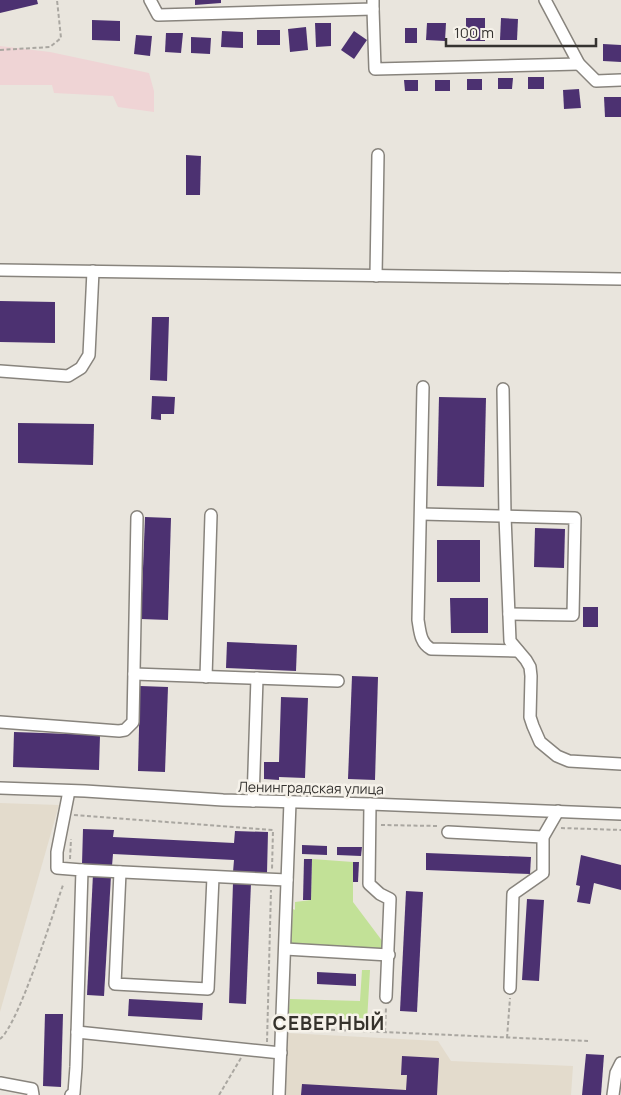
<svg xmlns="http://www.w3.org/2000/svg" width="621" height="1095" font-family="Manrope,sans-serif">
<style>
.built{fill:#e3dbcc}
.industrial{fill:#efd4d5}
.green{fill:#c2e197}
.building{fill:#4c3171}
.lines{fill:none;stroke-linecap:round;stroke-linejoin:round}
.minor-casing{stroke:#88847d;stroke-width:14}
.path{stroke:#aaa7a1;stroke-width:2;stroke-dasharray:4 2.5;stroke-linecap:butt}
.minor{stroke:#fff;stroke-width:11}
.labels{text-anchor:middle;stroke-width:5;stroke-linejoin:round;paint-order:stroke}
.street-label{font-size:14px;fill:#353330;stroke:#f6f2ea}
.district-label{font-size:19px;font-weight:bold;letter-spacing:1px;fill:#35322c;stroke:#f6f2ea}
</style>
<rect width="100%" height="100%" fill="#e9e5dd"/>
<g class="built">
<polygon points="0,803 59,805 0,1012"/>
<polygon points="287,1033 438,1041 451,1061 573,1066 571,1095 283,1095"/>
</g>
<polygon class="industrial" points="0,46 50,52 149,73 154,91 154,112 118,107 113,96 54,93 52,85 0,85"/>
<g class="green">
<polygon points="312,859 353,862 353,902 389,950 294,945 294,943 291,943 293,909 295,910 295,902 311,900"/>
<polygon points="362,970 370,970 367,1021 288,1018 290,999 360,1001"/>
</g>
<g class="building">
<polygon points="0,0 37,0 38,4 0,13"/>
<polygon points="195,0 221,0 221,3 195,5"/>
<rect x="466" y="18" width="19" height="23"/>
<polygon points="501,18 518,19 517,40 500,40"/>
<polygon points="92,20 120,21 120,41 92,40"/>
<polygon points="315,23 331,23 331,46 316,47"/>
<polygon points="427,23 446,23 445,41 426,40"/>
<polygon points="306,27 308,50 290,52 288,29"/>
<rect x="405" y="28" width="12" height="15"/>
<rect x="257" y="30" width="23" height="15"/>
<polygon points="222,31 243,32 243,48 221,47"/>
<polygon points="354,31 367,40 354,59 341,50"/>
<polygon points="166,33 183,33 181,53 165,52"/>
<polygon points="136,35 152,36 150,56 134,54"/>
<polygon points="191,37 211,38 210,54 191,53"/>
<polygon points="603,44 621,45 621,62 603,61"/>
<rect x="528" y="77" width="16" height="12"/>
<polygon points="498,78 513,78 512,89 498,89"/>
<rect x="467" y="79" width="15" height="11"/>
<polygon points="404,80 418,80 418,91 405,91"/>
<rect x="435" y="80" width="15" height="11"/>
<polygon points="579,89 581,108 564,109 563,90"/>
<polygon points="604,97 621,97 621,117 605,117"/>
<polygon points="186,155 201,156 200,195 186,195"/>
<polygon points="0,301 55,302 55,343 0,342"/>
<polygon points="152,317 169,317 167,381 150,380"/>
<polygon points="152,396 175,397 174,414 161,414 161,420 151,419"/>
<polygon points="439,397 486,398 484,487 437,486"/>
<polygon points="18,423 94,424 93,465 18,463"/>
<polygon points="145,517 171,518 168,620 141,619"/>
<polygon points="535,528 565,529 564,568 534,567"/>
<rect x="437" y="540" width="43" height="42"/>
<polygon points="450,598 488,598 488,633 451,633"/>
<rect x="583" y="607" width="15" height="20"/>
<polygon points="227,642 297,645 296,671 226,668"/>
<polygon points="352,676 378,677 375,780 348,779"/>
<polygon points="140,686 168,687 165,772 138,771"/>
<polygon points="281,697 308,698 305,778 279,777 279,780 264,779 264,762 279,762"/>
<polygon points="14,732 100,735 99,770 13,767"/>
<polygon points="83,829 114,830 113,837 234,843 235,831 268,832 267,873 233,872 234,860 113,854 112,866 82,864"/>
<polygon points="302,845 327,846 327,855 302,854"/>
<polygon points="337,847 362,847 361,856 337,855"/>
<polygon points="426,853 531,857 530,874 426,870"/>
<polygon points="581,855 621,865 621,890 594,883 590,904 577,902 580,886 576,885"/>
<polygon points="304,859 312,859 311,900 303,900"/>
<polygon points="353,862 359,862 358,882 353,882"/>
<polygon points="93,874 111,876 104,996 87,995"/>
<polygon points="233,883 251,883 246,1004 229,1003"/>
<polygon points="406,891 423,892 417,1012 400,1011"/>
<polygon points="527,899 544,900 539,981 522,980"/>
<polygon points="317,972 356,974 356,986 317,984"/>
<polygon points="129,999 203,1003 202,1020 128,1016"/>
<polygon points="45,1014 63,1014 61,1087 43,1086"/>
<polygon points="586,1054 604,1055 601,1095 582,1095"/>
<polygon points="402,1056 439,1058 437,1095 301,1095 302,1084 406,1090 407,1075 401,1075"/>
</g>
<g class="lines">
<g class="minor-casing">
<g id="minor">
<polyline points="150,0 158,15 373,9 373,0"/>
<polyline points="545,0 579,64 596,81 621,80"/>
<polyline points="373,9 375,69 579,64"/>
<polyline points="0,270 621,279"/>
<polyline points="376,276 378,155"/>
<polyline points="0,371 68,376 81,368 89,355 93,271"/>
<path d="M423,387L418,620C420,631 420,643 431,649L518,651"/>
<polyline points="503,389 505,516 510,641 526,660 530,667 531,676 530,717 533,726 540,742 557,756 569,761 621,764"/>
<polyline points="421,514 575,518 573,615 509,614"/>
<polyline points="134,674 338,681"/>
<polyline points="206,677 211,515"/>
<polyline points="0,722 119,731 125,730 133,722 137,517"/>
<polyline points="0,788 85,791 223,800 370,804 621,814"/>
<polyline points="69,791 57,852 57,868 82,870 76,1067 74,1093 71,1095"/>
<polyline points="253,801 257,678"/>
<polyline points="370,804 369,884 380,894 390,899 386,997"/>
<polyline points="448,832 543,837"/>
<polyline points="82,870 287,880"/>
<polyline points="120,872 115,984 208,989 213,877"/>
<polyline points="285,949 389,955"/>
<polyline points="510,988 513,894 543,873 543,837 558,811"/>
<polyline points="77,1032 281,1053"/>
<polyline points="0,1083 32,1089 33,1095"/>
<polyline points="279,1095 290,802"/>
<polyline points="613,1095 616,1073 621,1063"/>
</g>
</g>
<g class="path">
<polyline points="0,50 50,47 61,38 57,0"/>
<polyline points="74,815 273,830 272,870"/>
<polyline points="381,825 439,826"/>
<polyline points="561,828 621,830"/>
<polyline points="70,859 71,839"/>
<polyline points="292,1028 588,1041"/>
<polyline points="385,1032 386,1007"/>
<polyline points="507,1038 510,998"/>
<path d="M0,1039C19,1024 53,913 63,885"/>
<polyline points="267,1042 271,890"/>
<polyline points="219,1095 241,1058"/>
</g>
<use href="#minor" class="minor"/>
</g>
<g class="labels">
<g class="street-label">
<text transform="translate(311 788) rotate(1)" y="5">Ленинградская улица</text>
</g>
<g class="district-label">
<text x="329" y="1030">СЕВЕРНЫЙ</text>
</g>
</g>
<path d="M446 38v8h150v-8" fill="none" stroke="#353330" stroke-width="2.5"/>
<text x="454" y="38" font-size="15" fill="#353330" stroke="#f6f2ea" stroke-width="4" paint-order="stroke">100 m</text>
</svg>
